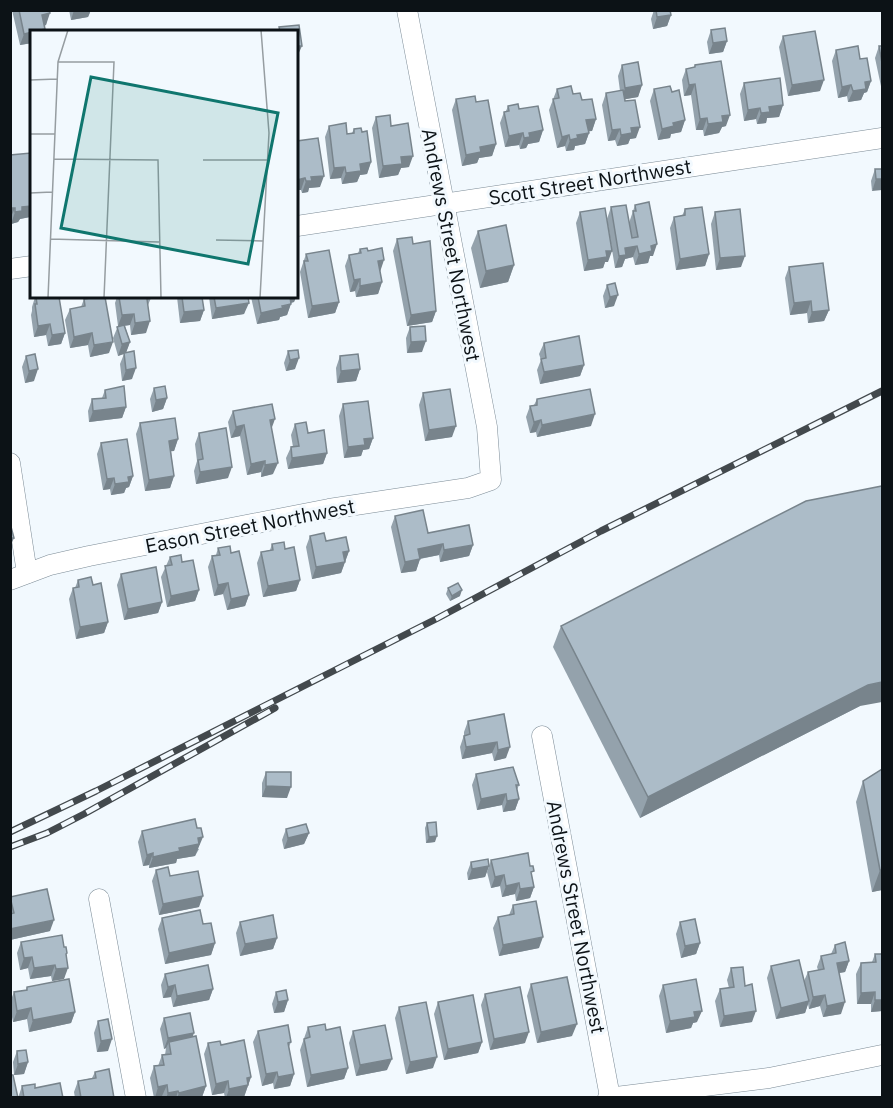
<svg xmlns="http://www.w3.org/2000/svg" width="893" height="1108" font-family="'IBM Plex Sans',sans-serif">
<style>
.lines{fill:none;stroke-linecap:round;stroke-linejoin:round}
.street-casing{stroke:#7c8b96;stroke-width:21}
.street{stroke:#fff;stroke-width:20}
.rail-casing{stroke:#43494d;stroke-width:7}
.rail{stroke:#f2f9fe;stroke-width:4.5;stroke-dasharray:14;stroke-linecap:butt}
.wall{fill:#94a2ac}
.shaded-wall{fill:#78848c}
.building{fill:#acbcc8;stroke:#78848c;stroke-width:1.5}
.labels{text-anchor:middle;stroke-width:6;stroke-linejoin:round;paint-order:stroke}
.street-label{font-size:20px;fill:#0c1216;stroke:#f2f9fe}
.inset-road{fill:none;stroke:#969da1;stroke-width:1.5}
.view{fill:#0f766e;fill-opacity:0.15;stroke:#0f766e;stroke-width:3}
.inset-edge{fill:none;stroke:#0c1216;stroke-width:3}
</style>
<rect width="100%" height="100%" fill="#f2f9fe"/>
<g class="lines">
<g class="street-casing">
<g id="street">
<polyline points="297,226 882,138"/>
<polyline points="10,269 32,266"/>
<polyline points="10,463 27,573"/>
<polyline points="10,580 50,565 89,556 329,509 468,488 491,480 487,427 407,10"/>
<polyline points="542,736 610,1097"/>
<polyline points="99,899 136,1098"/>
<polyline points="608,1098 769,1078 882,1055"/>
</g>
</g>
<use href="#street" class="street"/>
<g class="rail-casing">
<g id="rail">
<polyline points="10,832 96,791 438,618 601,531 882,391"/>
<polyline points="10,847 47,833 84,814 275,708"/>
</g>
</g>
<use href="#rail" class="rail"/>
</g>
<g class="wall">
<polygon points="12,10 49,10 46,25 32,32 32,43 20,45"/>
<polygon points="69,10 91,10 88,17 71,20"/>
<polygon points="654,10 670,10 671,15 667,26 653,29 651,19"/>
<polygon points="711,30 727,41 723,52 709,54 707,42"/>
<polygon points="783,36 820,91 788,96 779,47"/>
<polygon points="879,46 882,46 882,91 875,58"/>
<polygon points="836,50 860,59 871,81 867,92 864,93 861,100 848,102 847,96 838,98 832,61"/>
<polygon points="622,65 642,85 638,97 625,99 636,138 630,139 628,144 617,146 615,140 608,141 602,105 606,93 620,91 618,76"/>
<polygon points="695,65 726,126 722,127 719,133 704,136 703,130 696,130 691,95 684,96 682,80 686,69 694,67"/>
<polygon points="744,83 783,105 779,117 767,118 766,123 757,124 756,119 744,121 740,94"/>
<polygon points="557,89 573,94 582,100 596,119 592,131 588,131 589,133 585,144 575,146 574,150 566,151 565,146 557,148 549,110"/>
<polygon points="654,89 672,92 685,120 681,132 671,134 670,138 658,140 650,101"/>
<polygon points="456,99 476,102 496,144 492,156 479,158 477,163 462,166 452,110"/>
<polygon points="508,106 519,109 543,130 539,142 528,144 526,148 520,149 519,145 505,147 500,123 504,112 506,111"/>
<polygon points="376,117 391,126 409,167 401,168 398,175 379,178 372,128"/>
<polygon points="329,126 347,134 352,133 354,129 371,162 367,174 360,175 357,182 342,184 341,178 330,179 325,137"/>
<polygon points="297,141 320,187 309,188 308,192 302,193 301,190 297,190"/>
<polygon points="10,155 30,217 20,219 18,222 11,224"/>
<polygon points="875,169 882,169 872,191 871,181"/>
<polygon points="635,205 653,256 650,256 648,263 635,265 633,257 625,259 622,267 615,268 607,219 611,207 629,223"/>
<polygon points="685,209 709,254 705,266 676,270 670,228 674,217 682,216"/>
<polygon points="580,212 608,262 605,262 603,268 584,271 576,223"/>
<polygon points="715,212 741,267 716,270 711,224"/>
<polygon points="478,231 514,265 508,282 480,288 471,248"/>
<polygon points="397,239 436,311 432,322 407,326 393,251"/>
<polygon points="360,249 380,272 382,282 378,294 356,297 355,291 350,292 345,266 349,255 358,253"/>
<polygon points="306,254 339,302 335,313 308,318 300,272"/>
<polygon points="789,267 829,310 824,321 808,323 807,313 790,315 785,278"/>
<polygon points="607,285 614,306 605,308 603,296"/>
<polygon points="35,297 59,297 65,333 61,344 48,346 46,335 34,337 31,315 32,311 32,307"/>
<polygon points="117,297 151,297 151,298 148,305 146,333 131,335 130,325 125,326 130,342 126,352 132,379 122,381 120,364 124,354 118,356 113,338 118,326 115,303"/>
<polygon points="177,297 202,297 204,310 200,321 180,323"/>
<polygon points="209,297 248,297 244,314 212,319"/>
<polygon points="251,297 296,297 294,302 291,303 287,315 280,317 279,320 257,324"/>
<polygon points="84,299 109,353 90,357 88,345 70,348 65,320 70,309 81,307"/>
<polygon points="410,327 422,352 407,353 406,338"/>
<polygon points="544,343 584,365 580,376 540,384 537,370 541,360 539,354"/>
<polygon points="288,351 295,369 286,371 284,363"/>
<polygon points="26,356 34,381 25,383 22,367"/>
<polygon points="340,356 360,369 356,381 337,383 336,368"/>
<polygon points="154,388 167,398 163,409 152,412 150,399"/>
<polygon points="105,390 126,407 122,418 89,422 88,411 92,399 102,398"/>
<polygon points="423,393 452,437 425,441 419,405"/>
<polygon points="537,399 591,426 537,437 536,432 530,433 526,417 530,406 534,405"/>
<polygon points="343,404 373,438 369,449 363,450 361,456 344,458 339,416"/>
<polygon points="233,411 271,429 273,474 261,477 261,472 247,475 240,436 231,438 228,422"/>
<polygon points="140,423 178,439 174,451 171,451 174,476 170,488 145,491 136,434"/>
<polygon points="295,424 308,433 327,453 323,464 288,469 286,458 291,447 293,447 291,435"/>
<polygon points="199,433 228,478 196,484 194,471 197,461 195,444"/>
<polygon points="101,443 133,476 129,487 126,488 124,493 111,495 110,489 103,490 97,454"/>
<polygon points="395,516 428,533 473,545 469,556 440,562 439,555 420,559 416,571 401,573 391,527"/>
<polygon points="310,536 326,541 349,551 341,573 312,579 306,547"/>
<polygon points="272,544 285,549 300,580 296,591 263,597 257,563 261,552 270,550"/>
<polygon points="218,548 231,553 249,595 245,606 227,610 223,594 214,596 208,567 212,556 216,555"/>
<polygon points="170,557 182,562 199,590 195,601 167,607 161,577"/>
<polygon points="121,574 162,602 158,613 124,620 117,585"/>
<polygon points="78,580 93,585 108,622 104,633 76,639 69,599 73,588 75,588"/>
<polygon points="448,588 460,596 450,601 446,594"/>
<polygon points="561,626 860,706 640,818 553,647"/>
<polygon points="504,714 506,758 494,761 492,753 462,759 460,747 464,735 464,732 468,721"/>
<polygon points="882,769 882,890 872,892 856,802 863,781"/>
<polygon points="266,772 287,798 262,797 262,783"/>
<polygon points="476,774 519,785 517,790 519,799 515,810 503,812 502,805 477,810 472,785"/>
<polygon points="427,823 435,842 426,843 425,828"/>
<polygon points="286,829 309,833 304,844 284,849 282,840"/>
<polygon points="142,831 199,849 195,856 177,859 176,863 149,868 149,865 143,866 138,842"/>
<polygon points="491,860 532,876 534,887 530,898 516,901 515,894 502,897 500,886 491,888 487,872"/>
<polygon points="471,862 489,866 485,877 468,880 467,873"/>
<polygon points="156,870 170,876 199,907 159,915 152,881"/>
<polygon points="10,897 50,931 10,940"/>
<polygon points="513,905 539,948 499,956 493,928 498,917 509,915"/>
<polygon points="162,918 203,924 215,943 211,955 165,964 158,929"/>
<polygon points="240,922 277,938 273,949 240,956 236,933"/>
<polygon points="680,922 700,943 696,954 681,958 676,934"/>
<polygon points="21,942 64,947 66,957 64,979 52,981 51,976 30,979 28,968 20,970 17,953"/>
<polygon points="835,945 849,961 845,972 839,973 841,1014 823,1017 820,1006 809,1009 808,1004 805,1013 776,1019 767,978 771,966 804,981 808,972 818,970 817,967 821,956 831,954"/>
<polygon points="875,954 882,954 882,1011 871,1012 871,1004 857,1004 856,974 861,963 872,962"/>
<polygon points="731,968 745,986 752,1022 720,1027 715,1001 720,989 729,988 727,980"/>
<polygon points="165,974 213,989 209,1000 173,1007 171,997 163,998 161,985"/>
<polygon points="531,984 572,1036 537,1043 527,996"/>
<polygon points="663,985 697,1022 693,1023 691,1028 666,1033 659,996"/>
<polygon points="27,987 75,1012 71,1023 29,1032 27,1019 13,1022 10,1007 10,1002 14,992 26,990"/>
<polygon points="276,992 288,1000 284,1012 274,1013 272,1004"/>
<polygon points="485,994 525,1043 490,1050 481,1005"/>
<polygon points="438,1002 482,1042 478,1053 444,1060 434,1014"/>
<polygon points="399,1007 433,1068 406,1074 395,1018"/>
<polygon points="164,1018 192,1037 206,1086 202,1097 163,1098 162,1096 154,1098 150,1078 154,1066 158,1066 162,1055 165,1055 166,1048 164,1049 160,1029"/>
<polygon points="98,1021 108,1051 97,1052 94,1033"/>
<polygon points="308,1027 326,1030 348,1068 344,1079 307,1087 300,1050"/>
<polygon points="258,1031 291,1042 289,1047 294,1074 290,1086 274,1089 273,1083 262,1086 253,1042"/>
<polygon points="353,1031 387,1070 356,1076 349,1043"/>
<polygon points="208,1043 221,1045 251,1077 244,1097 225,1098 224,1093 212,1095 204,1054"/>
<polygon points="17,1051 28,1062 24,1074 14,1075 13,1062"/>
<polygon points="95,1072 114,1098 75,1098 74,1092 78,1081 92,1078"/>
<polygon points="22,1086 35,1088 63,1098 18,1098"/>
</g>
<g class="shaded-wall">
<polygon points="74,10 91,10 88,17 71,20"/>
<polygon points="50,13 46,25 38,27 42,15"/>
<polygon points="671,15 667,26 653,29 657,17"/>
<polygon points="32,32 32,43 20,45 24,34"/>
<polygon points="727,41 723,52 709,54 713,43"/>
<polygon points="297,46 302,46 297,57"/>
<polygon points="824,80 820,91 788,96 792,85"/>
<polygon points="871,81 867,92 864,93 861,100 848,102 853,91 865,82"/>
<polygon points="695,84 691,95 684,96 689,85"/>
<polygon points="642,85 638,97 621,100 625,88"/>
<polygon points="851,85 847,96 838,98 842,87"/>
<polygon points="783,105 779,117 767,118 766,123 757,124 761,113 769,107"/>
<polygon points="760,108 756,119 744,121 748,110"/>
<polygon points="730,115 726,126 722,127 719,133 704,136 708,124 722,116"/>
<polygon points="707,118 703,130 696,130 700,119"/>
<polygon points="596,119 592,131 582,132 586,120"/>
<polygon points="685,120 681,132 671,134 670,138 658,140 662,129 673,123"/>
<polygon points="640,127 636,138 630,139 628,144 617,146 621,135 631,128"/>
<polygon points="620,129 615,140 608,141 612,130"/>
<polygon points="543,130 539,142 528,144 526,148 520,149 524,138 529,133"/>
<polygon points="523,133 519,145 505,147 509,136"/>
<polygon points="589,133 585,144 575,146 574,150 566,151 570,140 577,135"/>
<polygon points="569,135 565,146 557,148 562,137"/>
<polygon points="496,144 492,156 479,158 477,163 462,166 466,155 480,147"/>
<polygon points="413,156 409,167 401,168 398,175 379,178 383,166 401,157"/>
<polygon points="371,162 367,174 360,175 357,182 342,184 346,173 360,164"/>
<polygon points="345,167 341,178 330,179 334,168"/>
<polygon points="324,176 320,187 309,188 308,192 302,193 306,181 311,177"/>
<polygon points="305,178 301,190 297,190 297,180"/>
<polygon points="876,179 882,179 882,190 872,191"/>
<polygon points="32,206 32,214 30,217 20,219 18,222 11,224 15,212 22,207"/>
<polygon points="10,208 15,208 10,219"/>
<polygon points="657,244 653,256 650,256 648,263 635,265 639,254 651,246"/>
<polygon points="637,246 633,257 625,259 622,267 615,268 619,256 625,248"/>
<polygon points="606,251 612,251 608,262 605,262 603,268 584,271 588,260"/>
<polygon points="709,254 705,266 676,270 680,259"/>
<polygon points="745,256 741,267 716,270 720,258"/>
<polygon points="384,260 380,272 374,273 378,261"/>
<polygon points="514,265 508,282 480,288 486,271"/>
<polygon points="360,279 355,291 350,292 354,280"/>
<polygon points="382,282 378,294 356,297 360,286"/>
<polygon points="618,295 614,306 605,308 610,297"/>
<polygon points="287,297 296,297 294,302 285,304"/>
<polygon points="811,301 807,313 790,315 794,303"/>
<polygon points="339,302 335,313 308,318 312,306"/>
<polygon points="249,303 244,314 212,319 216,308"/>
<polygon points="291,304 287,315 280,317 279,320 257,324 261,313"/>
<polygon points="204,310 200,321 180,323 184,312"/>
<polygon points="829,310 824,321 808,323 812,312"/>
<polygon points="436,311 432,322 407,326 411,315"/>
<polygon points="134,314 130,325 118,326 122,315"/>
<polygon points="150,321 146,333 131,335 135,323"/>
<polygon points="50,324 46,335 34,337 38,326"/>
<polygon points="65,333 61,344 48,346 52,335"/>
<polygon points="92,333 88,345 70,348 74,337"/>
<polygon points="426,341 422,352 407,353 411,342"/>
<polygon points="113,342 109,353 90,357 94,345"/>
<polygon points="130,342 126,353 118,356 122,344"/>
<polygon points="299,358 295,369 286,371 290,360"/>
<polygon points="584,365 580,376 540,384 544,372"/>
<polygon points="136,368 132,379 122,381 126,370"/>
<polygon points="38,369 34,381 25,383 29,371"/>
<polygon points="360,369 356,381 337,383 341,371"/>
<polygon points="167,398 163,409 152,412 156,400"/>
<polygon points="126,407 122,418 89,422 93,411"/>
<polygon points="595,414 591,426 537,437 542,425"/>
<polygon points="275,419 271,430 270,420"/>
<polygon points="541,420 536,432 530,433 534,422"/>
<polygon points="244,425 240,436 231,438 236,427"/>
<polygon points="456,426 452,437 425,441 429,430"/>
<polygon points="373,438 369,449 363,450 361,456 344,458 348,447 364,439"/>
<polygon points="178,439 174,451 165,452 169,441"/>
<polygon points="327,453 323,464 288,469 292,458"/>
<polygon points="265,461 261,472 247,475 251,464"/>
<polygon points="278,463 273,474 261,477 265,465"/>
<polygon points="232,467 228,478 196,484 200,472"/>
<polygon points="133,476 129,487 126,488 124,493 111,495 115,484 128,477"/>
<polygon points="174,476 170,488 145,491 149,480"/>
<polygon points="114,478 110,489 103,490 107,479"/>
<polygon points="10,538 14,538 10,547"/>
<polygon points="443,544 439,555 413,560 418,549"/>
<polygon points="473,545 469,556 440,562 444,550"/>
<polygon points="349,551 341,573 312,579 316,567 343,552"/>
<polygon points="420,559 416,571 401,573 405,562"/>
<polygon points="300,580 296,591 263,597 268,586"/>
<polygon points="228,583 223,594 214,596 218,585"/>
<polygon points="199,590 195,601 167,607 171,596"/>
<polygon points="462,590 460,596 450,601 452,596"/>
<polygon points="249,595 245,606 227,610 231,599"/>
<polygon points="162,602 158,613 124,620 128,609"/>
<polygon points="108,622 104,633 76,639 80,627"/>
<polygon points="882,682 882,702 860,706 640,818 648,797 868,685"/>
<polygon points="497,742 492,753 462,759 466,747"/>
<polygon points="510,747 506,758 494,761 498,750"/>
<polygon points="266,786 291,787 287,798 262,797"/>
<polygon points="506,794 502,805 477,810 481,799"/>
<polygon points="519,799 515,810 503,812 507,801"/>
<polygon points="309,833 304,844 284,849 288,838"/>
<polygon points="437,836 435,842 426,843 429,837"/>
<polygon points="203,837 195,856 177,859 176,863 149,868 153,857 179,848 198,838"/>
<polygon points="153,853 149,865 143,866 147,855"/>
<polygon points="489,866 485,877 468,880 472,869"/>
<polygon points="880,870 882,870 882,890 872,892"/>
<polygon points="504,875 500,886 491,888 495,877"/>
<polygon points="519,883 515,894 502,897 506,886"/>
<polygon points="534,887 530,898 516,901 520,889"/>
<polygon points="203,896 199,907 159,915 163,904"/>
<polygon points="54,920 50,931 10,940 10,929"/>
<polygon points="543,937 539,948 499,956 503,945"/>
<polygon points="277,938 273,949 240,956 245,944"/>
<polygon points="215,943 211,955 165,964 169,953"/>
<polygon points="700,943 696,954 681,958 685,946"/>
<polygon points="32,957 28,968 20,970 24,958"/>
<polygon points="849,961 845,972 833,974 837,963"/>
<polygon points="55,965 51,976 30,979 34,968"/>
<polygon points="68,968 64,979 52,981 56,969"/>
<polygon points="175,985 171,997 163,998 168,987"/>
<polygon points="213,989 209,1000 173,1007 177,996"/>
<polygon points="875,992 871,1004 857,1004 861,993"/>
<polygon points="825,995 820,1006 809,1009 813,997"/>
<polygon points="288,1000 284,1012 274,1013 278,1002"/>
<polygon points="875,1000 882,1000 882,1011 871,1012"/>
<polygon points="809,1001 805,1013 776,1019 781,1008"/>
<polygon points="845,1002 841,1014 823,1017 827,1006"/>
<polygon points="31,1008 27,1019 13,1022 17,1011"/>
<polygon points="702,1011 697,1022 693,1023 691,1028 666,1033 670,1021 694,1012"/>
<polygon points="756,1011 752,1022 720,1027 724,1016"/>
<polygon points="75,1012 71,1023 29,1032 33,1020"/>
<polygon points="577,1024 572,1036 537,1043 541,1032"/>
<polygon points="529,1032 525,1043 490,1050 494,1039"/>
<polygon points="194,1033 190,1044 169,1042 166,1048 164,1049 168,1038"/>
<polygon points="112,1039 108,1051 97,1052 101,1041"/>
<polygon points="482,1042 478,1053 444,1060 448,1049"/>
<polygon points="437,1057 433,1068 406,1074 410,1062"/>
<polygon points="392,1059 387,1070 356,1076 360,1065"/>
<polygon points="28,1062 24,1074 14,1075 18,1064"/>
<polygon points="348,1068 344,1079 307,1087 311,1075"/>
<polygon points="277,1072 273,1083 262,1086 266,1074"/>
<polygon points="294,1074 290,1086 274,1089 278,1077"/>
<polygon points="251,1077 244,1097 226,1098 229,1089 247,1078"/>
<polygon points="228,1081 224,1093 212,1095 216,1084"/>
<polygon points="167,1085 162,1096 155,1098 158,1087"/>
<polygon points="206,1086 202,1097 177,1098 179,1093"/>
<polygon points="178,1091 176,1098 166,1098 168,1093"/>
</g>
<g class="building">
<polygon points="19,10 49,10 50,13 42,15 45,29 24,34"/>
<polygon points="656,10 670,10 671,15 657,17"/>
<polygon points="299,25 302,46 297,46 297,32 280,32 279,27"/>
<polygon points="725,28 727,41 713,43 711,30"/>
<polygon points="815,31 824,80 792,85 783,36"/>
<polygon points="858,46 860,59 867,58 871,81 865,82 866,89 853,91 851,85 842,87 836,50"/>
<polygon points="879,46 882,46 882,63"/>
<polygon points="721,61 730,115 722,116 723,122 708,124 707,118 700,119 695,84 689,85 686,69 695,67 695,65"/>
<polygon points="638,62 642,85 625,88 622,65"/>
<polygon points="780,78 783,105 769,107 770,112 761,113 760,108 748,110 744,83"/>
<polygon points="571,86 573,94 580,93 582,100 592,99 596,119 586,120 589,133 577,135 578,138 570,140 569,135 562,137 553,99 559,98 557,89"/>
<polygon points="670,86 672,92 679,90 685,120 673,123 674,126 662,129 654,89"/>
<polygon points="623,90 625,101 635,100 640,127 631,128 632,133 621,135 620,129 612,130 606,93"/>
<polygon points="475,96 476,102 488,100 496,144 480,147 481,152 466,155 456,99"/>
<polygon points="518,104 519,109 538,106 543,130 529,133 530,137 524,138 523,133 509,136 504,112 509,111 508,106"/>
<polygon points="390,115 391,126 408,123 413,156 401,157 402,164 383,166 376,117"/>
<polygon points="346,123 347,134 354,133 354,129 361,128 362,132 367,131 371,162 360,164 361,171 346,173 345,167 334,168 329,126"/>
<polygon points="318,138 324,176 311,177 312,181 306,181 305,178 297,180 297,141"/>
<polygon points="31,153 32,206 22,207 22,211 15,212 15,208 10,208 10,155"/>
<polygon points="875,169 882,169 882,179 876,179"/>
<polygon points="649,202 657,244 651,246 652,251 639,254 637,246 625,248 626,255 619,256 611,207 626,205 632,238 638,237 633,211 636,211 635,205"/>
<polygon points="702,207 709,254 680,259 674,217 685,215 685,209"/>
<polygon points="605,208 612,251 606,251 607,257 588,260 580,212"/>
<polygon points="740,209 745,256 720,258 715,212"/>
<polygon points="506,225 514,265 486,271 478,231"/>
<polygon points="412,237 413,244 430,241 436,311 411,315 397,239"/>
<polygon points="367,248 368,251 382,248 384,260 378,261 382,282 360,286 360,279 354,280 349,255 361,253 360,249"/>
<polygon points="329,250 339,302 312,306 304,261 308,261 306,254"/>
<polygon points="823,263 829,310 812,312 811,301 794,303 789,267"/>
<polygon points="615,283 618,295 610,297 607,285"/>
<polygon points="36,297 59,297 65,333 52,335 50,324 38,326 35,304 37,304"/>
<polygon points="97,297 105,297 113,342 94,345 92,333 74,337 70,309 85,306 84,299"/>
<polygon points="119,297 151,297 147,299 150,321 135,323 134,314 122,315"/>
<polygon points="182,297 202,297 204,310 184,312"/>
<polygon points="214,297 248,297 249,303 216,308"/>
<polygon points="258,297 290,297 291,304 282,306 283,308 261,313"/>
<polygon points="124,325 130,342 122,344 117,327"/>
<polygon points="425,326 426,341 411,342 410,327"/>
<polygon points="579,336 584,365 544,372 541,359 546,358 544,343"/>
<polygon points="298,350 299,358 290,360 288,351"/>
<polygon points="134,351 136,368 126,370 124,353"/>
<polygon points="35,354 38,369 29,371 26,356"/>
<polygon points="358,354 360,369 341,371 340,356"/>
<polygon points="124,386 126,407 93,411 92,399 106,398 105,390"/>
<polygon points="165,386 167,398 156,400 154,388"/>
<polygon points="450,389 456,426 429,430 423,393"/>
<polygon points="590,389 595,414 542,425 541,420 534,422 530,406 537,405 537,399"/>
<polygon points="368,401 373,438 364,439 365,445 348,447 343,404"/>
<polygon points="272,404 275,419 270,420 278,463 265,465 265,461 251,464 244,425 236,427 233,411"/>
<polygon points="175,418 178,439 169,441 174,476 149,480 140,423"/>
<polygon points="306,422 308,433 324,430 327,453 292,458 291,447 299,446 295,424"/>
<polygon points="226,428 232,467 200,472 198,460 203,459 199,433"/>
<polygon points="127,439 133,476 128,477 129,482 115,484 114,478 107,479 101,443"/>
<polygon points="882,486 882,682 868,685 648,797 561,626 806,501"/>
<polygon points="423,510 428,533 469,525 473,545 444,550 443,544 418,549 420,559 405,562 395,516"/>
<polygon points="10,523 14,538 10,538"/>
<polygon points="324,533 326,541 346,537 349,551 343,552 345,562 316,567 310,536"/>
<polygon points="284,542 285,549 294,547 300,580 268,586 261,552 273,550 272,544"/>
<polygon points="230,546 231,553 239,551 249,595 231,599 228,583 218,585 212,556 220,555 218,548"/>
<polygon points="181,555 182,562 193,560 199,590 171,596 165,566 172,565 170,557"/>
<polygon points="156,567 162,602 128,609 121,574"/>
<polygon points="91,577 93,585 101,583 108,622 80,627 73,588 79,587 78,580"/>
<polygon points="458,583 462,590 452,596 448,588"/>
<polygon points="504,714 510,747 498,750 497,742 466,747 464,736 470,734 468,721"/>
<polygon points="513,767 519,785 516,785 519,799 507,801 506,794 481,799 476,774"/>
<polygon points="882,769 882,870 880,870 863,781"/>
<polygon points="266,772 291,772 291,787 266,786"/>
<polygon points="195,819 197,828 201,828 203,837 198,838 199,844 179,848 180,851 153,857 153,853 147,855 142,831"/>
<polygon points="436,822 437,836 429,837 427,823"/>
<polygon points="306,824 309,833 288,838 286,829"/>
<polygon points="528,853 530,866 533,866 534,871 531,872 534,887 520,889 519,883 506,886 504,875 495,877 491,860"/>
<polygon points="488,859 489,866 472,869 471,862"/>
<polygon points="168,867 170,876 198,871 203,896 163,904 156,870"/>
<polygon points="47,889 54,920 10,929 10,914 14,913 10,897"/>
<polygon points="536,901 543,937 503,945 498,917 514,914 513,905"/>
<polygon points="200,910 203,924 211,923 215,943 169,953 162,918"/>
<polygon points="273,915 277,938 245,944 240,922"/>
<polygon points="695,919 700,943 685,946 680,922"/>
<polygon points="62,935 64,947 66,947 67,953 66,954 68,968 56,969 55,965 34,968 32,957 24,958 21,942"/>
<polygon points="845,942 849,961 837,963 845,1002 827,1006 825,995 813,997 808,972 824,969 821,956 836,953 835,945"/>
<polygon points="875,954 882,954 882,1000 875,1000 875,992 861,993 861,963 876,962"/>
<polygon points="799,960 809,1001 781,1008 771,966"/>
<polygon points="208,965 213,989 177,996 175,985 168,987 165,974"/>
<polygon points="743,967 745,986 752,984 756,1011 724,1016 720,989 734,987 731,968"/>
<polygon points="567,977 577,1024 541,1032 531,984"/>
<polygon points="69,979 75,1012 33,1020 31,1008 17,1011 14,992 27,990 27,987"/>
<polygon points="696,979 702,1011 694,1012 695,1017 670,1021 663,985"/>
<polygon points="520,987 529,1032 494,1039 485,994"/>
<polygon points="286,990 288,1000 278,1002 276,992"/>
<polygon points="473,995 482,1042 448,1049 438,1002"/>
<polygon points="426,1002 437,1057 410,1062 399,1007"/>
<polygon points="190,1013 194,1033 168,1038 164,1018"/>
<polygon points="108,1019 112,1039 101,1041 98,1021"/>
<polygon points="325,1024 326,1030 340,1027 348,1068 311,1075 304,1039 310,1037 308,1027"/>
<polygon points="288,1025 291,1042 288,1043 294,1074 278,1077 277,1072 266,1074 258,1031"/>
<polygon points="385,1025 392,1059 360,1065 353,1031"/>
<polygon points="196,1036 206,1086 179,1093 178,1091 168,1093 167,1085 158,1087 154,1066 164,1065 162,1055 171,1054 169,1042"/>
<polygon points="244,1040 251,1077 247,1078 248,1085 229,1089 228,1081 216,1084 208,1043 220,1041 221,1045"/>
<polygon points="26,1050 28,1062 18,1064 17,1051"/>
<polygon points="109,1069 114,1098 81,1098 78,1081 96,1078 95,1072"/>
<polygon points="10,1075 13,1075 18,1098 10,1098"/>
<polygon points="60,1083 63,1098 24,1098 22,1086 35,1084 35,1088"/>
</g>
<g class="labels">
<g class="street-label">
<text transform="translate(590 182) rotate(-9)" y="7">Scott Street Northwest</text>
<text transform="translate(451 245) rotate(79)" y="7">Andrews Street Northwest</text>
<text transform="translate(250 526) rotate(-11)" y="7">Eason Street Northwest</text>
<text transform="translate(576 917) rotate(79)" y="7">Andrews Street Northwest</text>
</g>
</g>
<g transform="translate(30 30)">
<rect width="268" height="268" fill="#f2f9fe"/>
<path class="inset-road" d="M28,32H84L74,268M0,50L27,49M0,104H25M24,129L128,130L131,268M173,130H237M0,163L22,162M20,209L129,212M186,210L233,211M18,268L28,32L38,0M230,268L239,103L231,0"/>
<path class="view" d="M61,47L248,83L218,234L31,198Z"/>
<rect width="268" height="268" class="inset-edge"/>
</g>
<rect width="893" height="1108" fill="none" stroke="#0c1216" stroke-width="24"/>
</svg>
